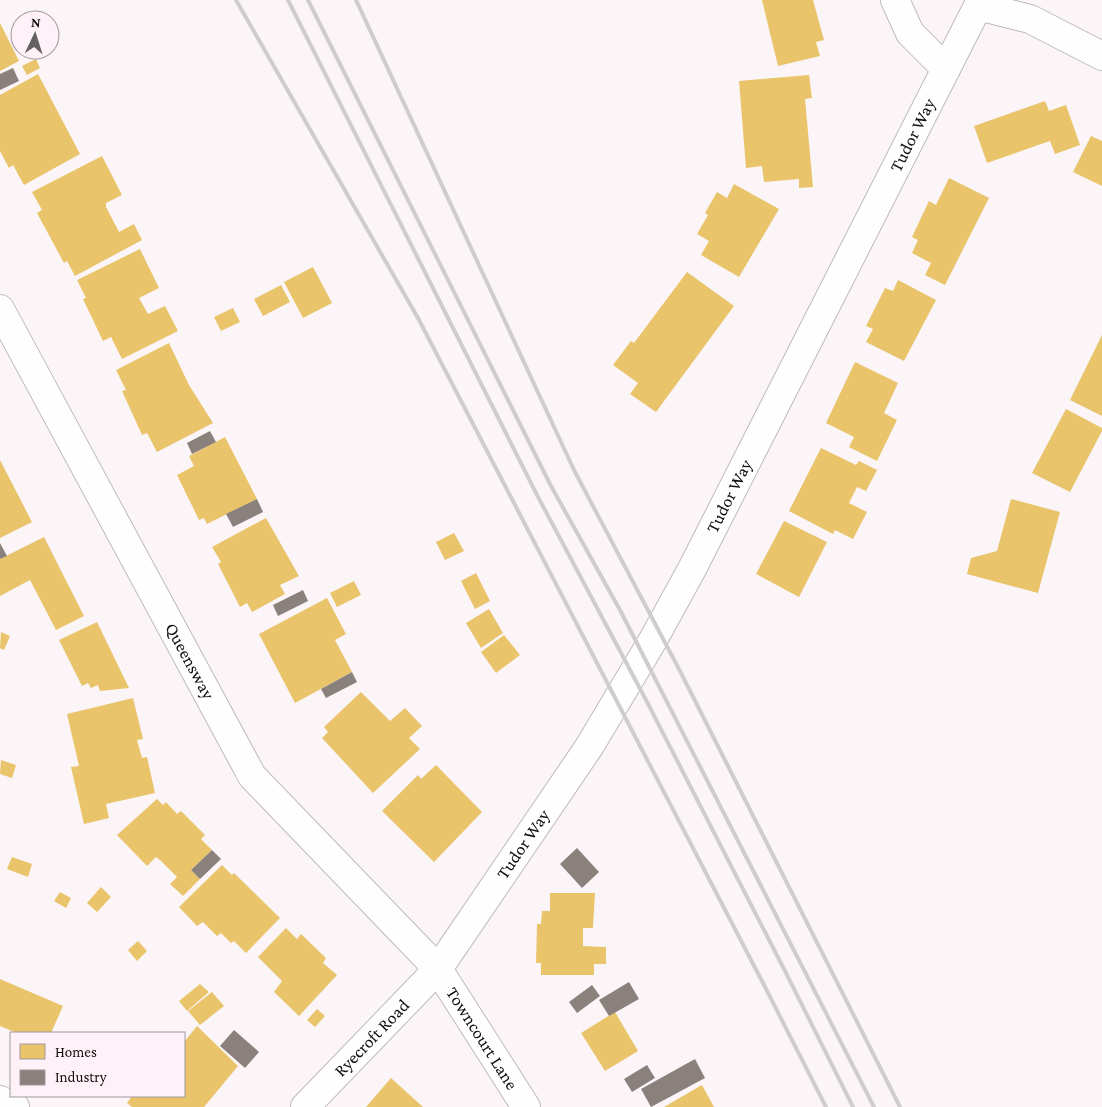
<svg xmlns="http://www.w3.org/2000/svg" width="1102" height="1107" font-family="'Crimson Pro',serif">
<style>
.homes{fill:#e9c46a}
.industry{fill:#8a817c}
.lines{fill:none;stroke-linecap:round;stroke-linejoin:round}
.minor-casing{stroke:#bfbabd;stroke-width:30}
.tertiary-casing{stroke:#bfbabd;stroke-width:30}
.minor{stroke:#fefefe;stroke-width:28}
.tertiary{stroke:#fefefe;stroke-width:28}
.rail{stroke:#cecccd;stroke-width:4}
.labels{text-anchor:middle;stroke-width:5;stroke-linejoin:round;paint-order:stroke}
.street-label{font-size:18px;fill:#141012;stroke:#fef2f8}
</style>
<rect width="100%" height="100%" fill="#fbf5f8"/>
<g class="homes">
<polygon points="762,0 813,0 824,40 816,42 820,56 778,66"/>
<polygon points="0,23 19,61 0,71"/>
<polygon points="36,59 40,68 27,75 22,66"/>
<polygon points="38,74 80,154 24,185 13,165 9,168 0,151 0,95"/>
<polygon points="809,75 812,98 805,99 813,187 799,188 799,179 764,182 762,166 746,168 739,81"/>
<polygon points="1045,101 1049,111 1066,105 1080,145 1055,154 1050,141 987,163 974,126"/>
<polygon points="1091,136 1102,141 1102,186 1073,172"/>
<polygon points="102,156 122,195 106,203 106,207 119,232 134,224 142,240 75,276 67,261 64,263 37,213 42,210 32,192"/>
<polygon points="949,178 989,198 945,285 925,275 931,263 912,253 918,240 912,237 929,201 936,205"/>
<polygon points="734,184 779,209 739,277 701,255 709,241 697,234 708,215 705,213 717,192 727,198"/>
<polygon points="140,249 159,288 139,298 148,314 165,306 178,331 122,359 111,337 103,341 83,299 86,298 77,280"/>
<polygon points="313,267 332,303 303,318 284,282"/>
<polygon points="687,272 734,306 656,412 630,394 638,383 613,365 631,341 634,343"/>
<polygon points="898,280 936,300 904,361 866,342 873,329 866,326 885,288 893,291"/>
<polygon points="281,285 290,302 263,316 254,299"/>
<polygon points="233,308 240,322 221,331 214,317"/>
<polygon points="1102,335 1102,416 1070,400"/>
<polygon points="169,343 189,385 213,423 157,452 147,433 142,435 122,391 126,390 116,370"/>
<polygon points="855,362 898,383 884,413 897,420 877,461 849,447 854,437 826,423"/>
<polygon points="1066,409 1102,428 1102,431 1070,492 1032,473"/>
<polygon points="225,437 257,499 207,524 204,518 199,520 177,475 194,466 189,456"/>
<polygon points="821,448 856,465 859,461 877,470 866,491 857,487 849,503 867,512 853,539 835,530 833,534 789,511"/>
<polygon points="0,460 32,522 0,538"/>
<polygon points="1011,499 1060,512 1038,593 967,574 971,558 997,551"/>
<polygon points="266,518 299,576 280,585 285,594 252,612 247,603 240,607 218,564 221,562 212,547"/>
<polygon points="784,521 827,542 799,597 756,574"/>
<polygon points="454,533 464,551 445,560 436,542"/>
<polygon points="44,537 84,616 56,630 30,580 0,596 0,559"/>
<polygon points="476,573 490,601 475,609 461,581"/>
<polygon points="354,581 361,595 337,607 330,593"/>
<polygon points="327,598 346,634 335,640 352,672 295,703 259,634"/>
<polygon points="489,609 503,633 481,648 466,623"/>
<polygon points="97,622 129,688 100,691 98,685 91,688 88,683 82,686 59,640"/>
<polygon points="1,632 10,636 4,650 0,648"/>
<polygon points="504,635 520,655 496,673 481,652"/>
<polygon points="361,692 390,721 405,708 422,726 409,738 420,749 373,793 322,738 328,732 324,727"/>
<polygon points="133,698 143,739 137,740 142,758 147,757 155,793 106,804 109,818 84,824 71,767 79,766 67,714"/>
<polygon points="1,760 16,765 12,778 0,774"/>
<polygon points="436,765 482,812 434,862 382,811 418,775 421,779"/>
<polygon points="157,799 163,805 166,802 177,814 181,811 205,835 201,839 212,850 191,870 200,879 183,896 170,884 177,877 160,860 156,857 147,866 117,835"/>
<polygon points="12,857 32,864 28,877 7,869"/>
<polygon points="222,865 232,875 234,873 280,918 246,953 234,941 231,943 221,933 217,936 203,922 197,926 179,907"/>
<polygon points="101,887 111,897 97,912 87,903"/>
<polygon points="60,892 71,898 66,908 54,901"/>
<polygon points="550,893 595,893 593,928 583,928 583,946 606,947 606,964 594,964 594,975 541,975 541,963 536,963 537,924 541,924 542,911 550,911"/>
<polygon points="286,928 297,939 301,934 326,958 323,963 337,975 299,1016 274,992 282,981 258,957"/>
<polygon points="138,941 147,951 137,961 128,950"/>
<polygon points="0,979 63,1006 51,1033 17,1033 0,1026"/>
<polygon points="200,984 209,992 187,1011 179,1001"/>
<polygon points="212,992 224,1006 200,1025 188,1011"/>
<polygon points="317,1009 325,1016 315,1027 307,1020"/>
<polygon points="615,1012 638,1051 605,1071 581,1033"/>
<polygon points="197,1026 238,1066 204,1107 132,1107 127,1103 132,1096 184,1096 184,1042"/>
<polygon points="391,1078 423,1107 366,1107"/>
<polygon points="702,1085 714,1107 664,1107"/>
</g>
<g class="industry">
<polygon points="13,68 19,81 0,90 0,74"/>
<polygon points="210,431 216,442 192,454 187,443"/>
<polygon points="257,499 263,512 233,527 226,514"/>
<polygon points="0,543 7,556 0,559"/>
<polygon points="303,590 308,601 278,616 273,605"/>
<polygon points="352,672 357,682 326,698 321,689"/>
<polygon points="577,848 599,872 582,888 560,864"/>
<polygon points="212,850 221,859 200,879 191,870"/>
<polygon points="629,982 639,999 609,1016 599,1000"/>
<polygon points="592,985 600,996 577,1013 569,1002"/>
<polygon points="234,1030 259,1052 245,1068 220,1046"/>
<polygon points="695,1059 705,1078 651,1107 641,1089"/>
<polygon points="647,1065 655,1078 632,1092 624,1079"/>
</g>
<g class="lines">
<g class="minor-casing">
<g id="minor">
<polyline points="978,6 1030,19 1102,56"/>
<polyline points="0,1100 15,1107"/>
<path id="s1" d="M305,1107L438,969"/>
</g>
</g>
<g class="tertiary-casing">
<g id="tertiary">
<polyline points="895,0 910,33 946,69"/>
<path id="s2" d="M0,309L252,776L438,969L526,1107"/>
<path id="s3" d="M438,969L589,747L653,640L692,569L981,0"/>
</g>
</g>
<use href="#minor" class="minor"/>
<use href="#tertiary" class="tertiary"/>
<g class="rail">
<polyline points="236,0 418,318 763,983 826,1107"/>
<polyline points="288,0 537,495 645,698 785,971 853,1107"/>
<polyline points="308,0 551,486 620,610 874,1107"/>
<polyline points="356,0 574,470 680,671 900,1107"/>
</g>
</g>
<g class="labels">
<g class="street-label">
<text dy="6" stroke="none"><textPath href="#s3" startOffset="961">Tudor Way</textPath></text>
<text dy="6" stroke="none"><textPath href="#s3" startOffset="556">Tudor Way</textPath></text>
<text dy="6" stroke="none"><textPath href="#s2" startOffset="400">Queensway</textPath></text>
<text dy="6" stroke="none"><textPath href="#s3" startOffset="151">Tudor Way</textPath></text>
<text dy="6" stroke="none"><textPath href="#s1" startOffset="96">Ryecroft Road</textPath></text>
<text dy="6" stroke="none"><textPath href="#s2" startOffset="881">Towncourt Lane</textPath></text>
</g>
</g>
<rect x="10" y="1032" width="175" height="65" fill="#fef2f8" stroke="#a0989c"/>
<rect x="20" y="1044" width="25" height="15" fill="#e9c46a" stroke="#a0989c"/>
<text x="55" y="1057" font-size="15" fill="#141012">Homes</text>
<rect x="20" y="1070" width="25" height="15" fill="#8a817c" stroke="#a0989c"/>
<text x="55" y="1082" font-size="15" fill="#141012">Industry</text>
<g transform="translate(35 35) rotate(4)"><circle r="24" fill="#fef2f8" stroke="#a0989c"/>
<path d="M0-4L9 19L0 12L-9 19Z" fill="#656062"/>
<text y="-8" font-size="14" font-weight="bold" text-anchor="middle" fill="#141012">N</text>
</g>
</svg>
